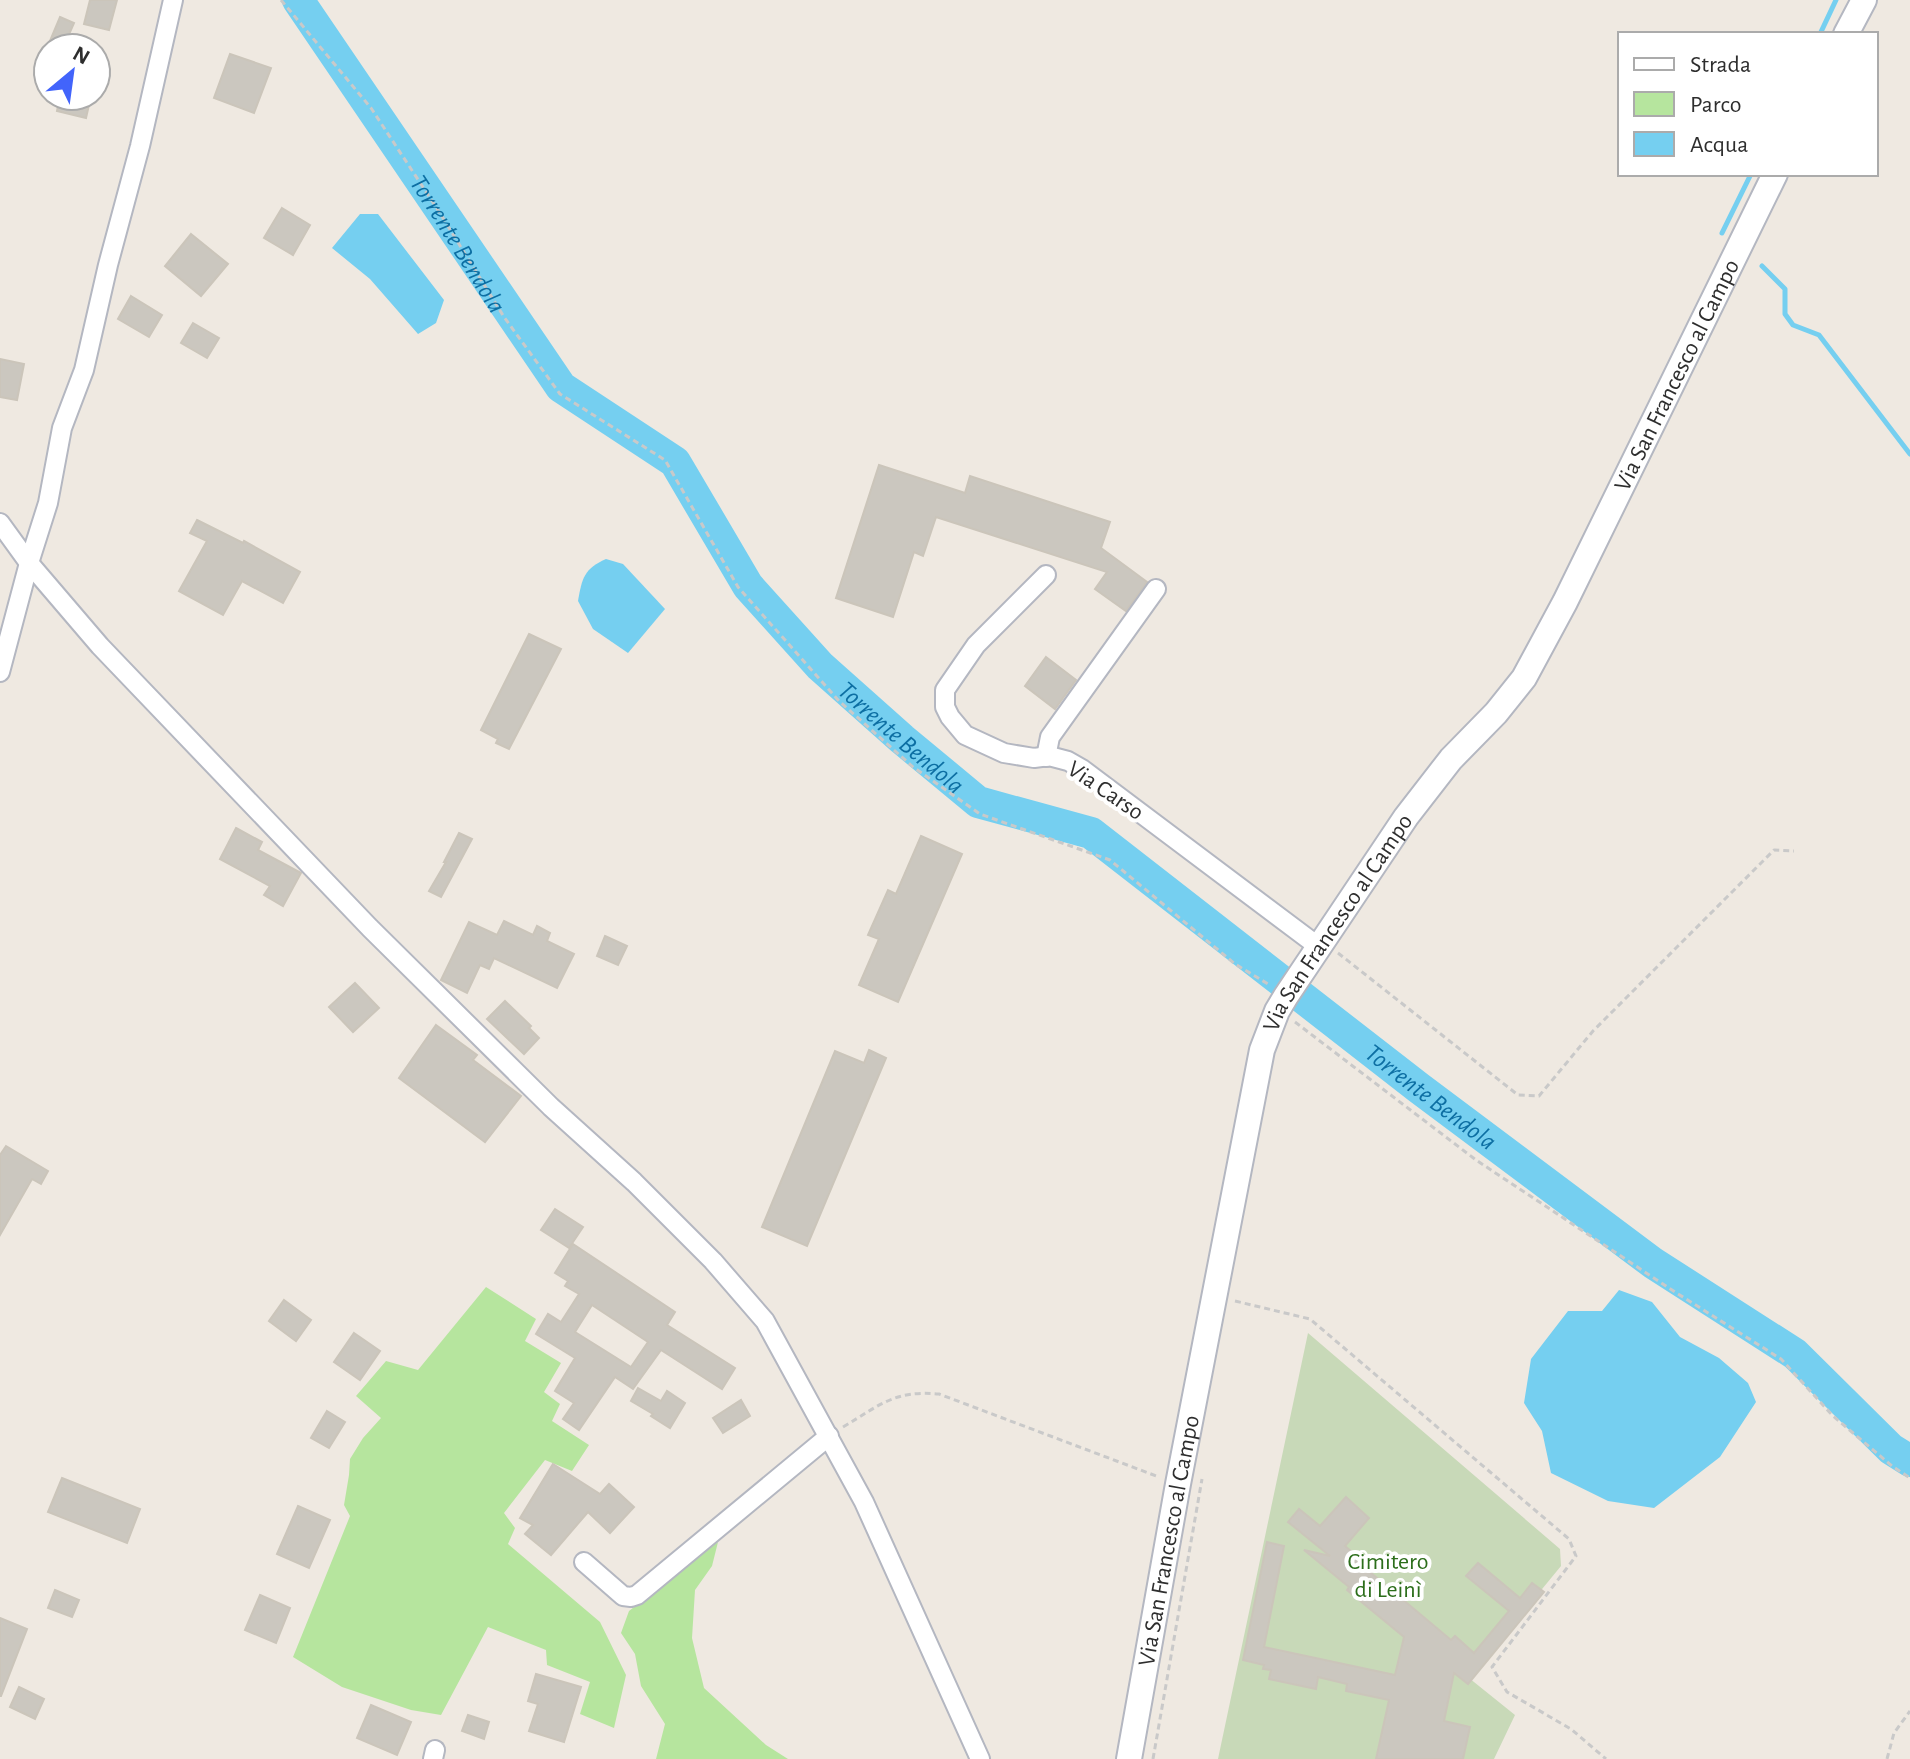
<svg xmlns="http://www.w3.org/2000/svg" width="1910" height="1759" font-family="'Alegreya Sans',sans-serif">
<style>
.green{fill:#b6e59e}
.cemetery{fill:#c8d9b8}
.water{fill:#75cff0}
.lines{fill:none;stroke-linecap:round;stroke-linejoin:round}
.stream{stroke:#75cff0;stroke-width:5}
.river{stroke:#75cff0;stroke-width:32}
.building{fill:#cbc7bf;stroke:#cbc5ba;stroke-width:2;fill-rule:evenodd}
.minor-casing{stroke:#b4b7c1;stroke-width:22}
.tertiary-casing{stroke:#b4b7c1;stroke-width:28}
.path{stroke:#c9c9c9;stroke-width:3;stroke-dasharray:6 4;stroke-linecap:butt}
.minor{stroke:#fff;stroke-width:18}
.tertiary{stroke:#fff;stroke-width:24}
.labels{text-anchor:middle;stroke-width:8;stroke-linejoin:round;paint-order:stroke}
.street-label{font-size:24px;fill:#2e2e2e;stroke:#fff}
.park-label{font-size:24px;fill:#2c6e1b;stroke:#fff}
.water-label{font-size:26px;font-style:italic;fill:#0d6fa3;stroke:#fff}
</style>
<rect width="100%" height="100%" fill="#efe9e1"/>
<g class="green">
<polygon points="486,1287 536,1319 525,1341 561,1363 544,1392 560,1404 552,1421 589,1445 572,1471 545,1460 504,1513 515,1528 508,1544 600,1622 626,1675 614,1728 580,1714 590,1682 547,1665 546,1650 488,1627 441,1715 411,1710 342,1687 293,1657 350,1516 344,1505 349,1475 350,1459 363,1438 381,1418 356,1396 386,1361 418,1370"/>
<polygon points="718,1542 712,1566 695,1590 692,1638 704,1688 766,1745 788,1759 656,1759 665,1724 641,1686 635,1654 621,1633 629,1611"/>
</g>
<polygon class="cemetery" points="1308,1333 1560,1549 1561,1566 1469,1678 1515,1715 1494,1759 1218,1759"/>
<g class="water">
<polygon points="360,214 378,214 444,300 436,323 418,334 370,279 332,248"/>
<path d="M606,559L623,564L665,609L628,653L593,629L578,601C582,578 584,569 606,559Z"/>
<polygon points="1619,1290 1652,1302 1680,1337 1719,1358 1748,1383 1756,1402 1720,1457 1654,1508 1608,1501 1551,1473 1542,1431 1524,1403 1531,1359 1568,1311 1602,1311"/>
</g>
<g class="lines">
<g class="stream">
<polyline points="1820,34 1836,0"/>
<polyline points="1722,233 1751,174"/>
<polyline points="1762,266 1785,289 1785,314 1793,325 1819,335 1910,454"/>
</g>
<path class="river" id="s1" d="M298,0L561,387L675,462L748,586L820,666L902,739L978,802L1091,833L1419,1088L1653,1263L1795,1354L1891,1449L1910,1461"/>
</g>
<g class="building">
<polygon points="90,0 117,0 109,30 84,24"/>
<polygon points="60,17 74,23 63,48 47,48"/>
<polygon points="230,54 271,68 254,113 214,98"/>
<polygon points="60,96 91,96 86,118 57,111"/>
<polygon points="282,208 310,225 293,255 264,238"/>
<polygon points="191,234 228,264 201,296 165,266"/>
<polygon points="131,296 162,315 149,337 118,319"/>
<polygon points="193,323 219,338 207,358 181,343"/>
<polygon points="0,359 24,364 17,400 0,397"/>
<polygon points="879,465 965,493 970,476 1110,522 1101,548 1147,582 1126,611 1095,589 1107,572 936,517 923,556 914,552 893,617 836,598"/>
<polygon points="197,520 243,543 244,541 300,572 283,603 242,581 223,615 179,591 207,541 190,533"/>
<polygon points="529,634 561,649 509,749 496,743 498,739 481,730"/>
<polygon points="1046,657 1076,680 1055,709 1025,686"/>
<polygon points="236,828 262,842 258,850 301,873 283,906 264,895 270,886 220,859"/>
<polygon points="459,833 472,839 441,897 429,891 446,862 444,862"/>
<polygon points="921,836 962,854 898,1002 859,985 879,939 868,935 888,890 896,894"/>
<polygon points="504,921 533,935 537,926 550,933 547,941 574,954 557,988 494,958 489,969 480,965 467,993 441,980 469,922 497,935"/>
<polygon points="605,936 627,946 618,965 597,956"/>
<polygon points="355,983 379,1008 353,1032 329,1007"/>
<polygon points="505,1001 531,1026 529,1028 539,1038 524,1054 487,1019"/>
<polygon points="436,1025 477,1055 473,1060 521,1096 485,1142 399,1078"/>
<polygon points="869,1050 886,1058 807,1246 762,1227 835,1051 864,1063"/>
<polygon points="6,1146 48,1171 41,1184 32,1179 0,1235 0,1155"/>
<polygon points="555,1209 583,1227 569,1248 541,1230"/>
<path d="M573,1244L675,1312L667,1325L735,1368L722,1389L661,1350L633,1389L615,1377L579,1430L563,1419L574,1403L555,1391L575,1358L536,1334L548,1314L561,1322L579,1294L565,1286L568,1281L555,1273ZM592,1305L648,1342L631,1367L575,1332Z"/>
<polygon points="284,1300 311,1320 296,1341 269,1321"/>
<polygon points="354,1333 380,1351 360,1380 334,1362"/>
<polygon points="638,1388 661,1401 667,1391 685,1403 670,1428 651,1416 653,1414 631,1401"/>
<polygon points="741,1400 750,1416 723,1433 713,1418"/>
<polygon points="327,1411 345,1422 329,1448 311,1438"/>
<polygon points="553,1464 600,1494 609,1484 634,1507 610,1533 588,1512 551,1555 525,1534 533,1525 520,1518"/>
<polygon points="62,1478 140,1509 127,1543 48,1512"/>
<polygon points="1346,1497 1369,1518 1345,1546 1360,1559 1358,1562 1451,1640 1455,1636 1474,1653 1509,1611 1466,1576 1478,1563 1520,1598 1532,1583 1544,1592 1468,1684 1454,1673 1444,1721 1470,1727 1463,1759 1376,1759 1389,1700 1346,1691 1347,1684 1318,1677 1316,1689 1269,1679 1271,1670 1263,1669 1264,1665 1243,1660 1267,1542 1284,1546 1264,1647 1395,1675 1404,1637 1347,1590 1349,1587 1304,1550 1330,1556 1288,1522 1299,1509 1320,1526"/>
<polygon points="298,1506 330,1520 309,1568 277,1554"/>
<polygon points="55,1590 79,1600 72,1617 48,1608"/>
<polygon points="260,1595 290,1608 276,1643 245,1630"/>
<polygon points="0,1618 27,1629 1,1696 0,1696"/>
<polygon points="536,1674 581,1687 564,1742 529,1731 538,1704 528,1701"/>
<polygon points="19,1687 44,1699 35,1719 10,1707"/>
<polygon points="371,1705 411,1722 397,1755 357,1738"/>
<polygon points="468,1715 489,1722 484,1739 462,1731"/>
</g>
<g class="lines">
<g class="minor-casing">
<g id="minor">
<polyline points="0,523 29,563 100,646 370,928 551,1107 634,1182 713,1261 765,1321 864,1502 980,1759"/>
<polyline points="1046,575 976,645 945,690 945,707 950,717 965,735 1004,753 1034,758 1049,756 1068,761 1082,769 1319,947"/>
<polyline points="0,672 29,563 48,503 62,428 84,370 108,265 140,146 173,0"/>
<polyline points="1046,757 1050,737 1156,589"/>
<polyline points="584,1562 623,1596 631,1597 637,1595 829,1436"/>
<polyline points="433,1759 435,1750"/>
</g>
</g>
<g class="tertiary-casing">
<g id="tertiary">
<polyline points="1846,34 1864,0"/>
<path id="s3" d="M1129,1759L1178,1484L1262,1050L1277,1011L1286,996L1406,817L1451,759L1496,713L1524,678L1565,602L1775,174"/>
</g>
</g>
<g class="path">
<path id="s2" d="M281,0L371,108L438,210L504,317L560,394L665,460L738,587L839,701L913,767L980,814L1110,860L1235,964L1268,984"/>
<polyline points="1338,953 1518,1095 1539,1096 1593,1031 1774,850 1794,851"/>
<polyline points="1295,1022 1476,1160 1675,1292 1781,1359 1833,1416 1892,1466 1910,1478"/>
<polyline points="1235,1301 1310,1319 1569,1539 1576,1556 1492,1667 1507,1692 1571,1729 1606,1759"/>
<path d="M843,1427C880,1405 894,1390 939,1394L1159,1477"/>
<polyline points="1153,1759 1202,1479"/>
<polyline points="1887,1759 1894,1733 1910,1711"/>
</g>
<use href="#minor" class="minor"/>
<use href="#tertiary" class="tertiary"/>
</g>
<g class="labels">
<g class="street-label">
<text dy="8" stroke="none"><textPath href="#s3" startOffset="1518">Via San Francesco al Campo</textPath></text>
<text transform="translate(1106 790) rotate(34)" y="8">Via Carso</text>
<text dy="8" stroke="none"><textPath href="#s3" startOffset="870">Via San Francesco al Campo</textPath></text>
<text dy="8" stroke="none"><textPath href="#s3" startOffset="222">Via San Francesco al Campo</textPath></text>
</g>
<g class="park-label">
<text x="1388" y="1569">Cimitero<tspan x="1388" dy="28">di Leinì</tspan></text>
</g>
<g class="water-label">
<text dy="9" stroke="none"><textPath href="#s2" startOffset="302">Torrente Bendola</textPath></text>
<text dy="9" stroke="none"><textPath href="#s1" startOffset="964">Torrente Bendola</textPath></text>
<text dy="9" stroke="none"><textPath href="#s1" startOffset="1612">Torrente Bendola</textPath></text>
</g>
</g>
<rect x="1618" y="32" width="260" height="144" fill="#ffffff" stroke="#ababab" stroke-width="2"/>
<rect x="1634" y="58" width="40" height="12" fill="#ffffff" stroke="#ababab" stroke-width="2"/>
<text x="1690" y="72" font-size="24" fill="#2e2e2e">Strada</text>
<rect x="1634" y="92" width="40" height="24" fill="#b6e59e" stroke="#ababab" stroke-width="2"/>
<text x="1690" y="112" font-size="24" fill="#2e2e2e">Parco</text>
<rect x="1634" y="132" width="40" height="24" fill="#75cff0" stroke="#ababab" stroke-width="2"/>
<text x="1690" y="152" font-size="24" fill="#2e2e2e">Acqua</text>
<g transform="translate(72 72) rotate(29)"><circle r="38" fill="#ffffff" stroke="#ababab" stroke-width="2"/>
<path d="M0-6L14 30L0 20L-14 30Z" fill="#4264fb"/>
<text y="-12" font-size="22" font-weight="bold" text-anchor="middle" fill="#2e2e2e">N</text>
</g>
</svg>
